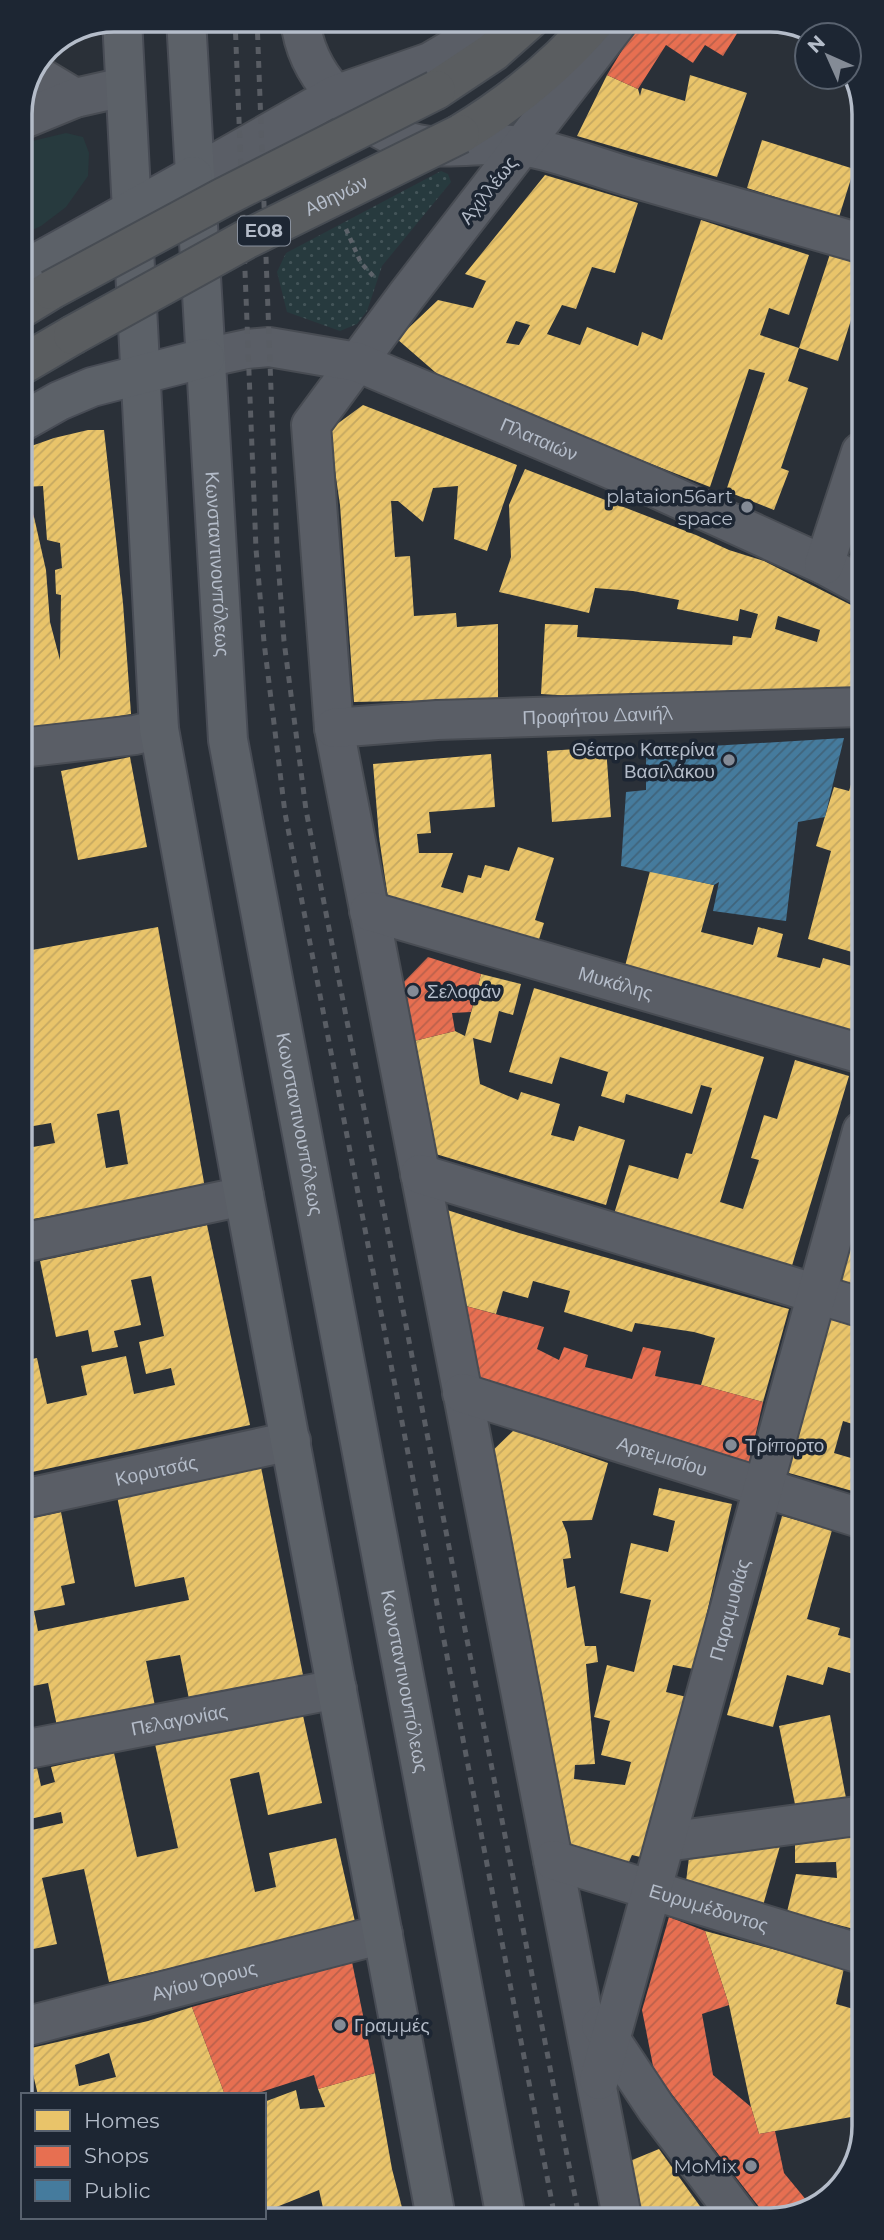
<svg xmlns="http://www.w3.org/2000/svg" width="884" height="2240" font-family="Montserrat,sans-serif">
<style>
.grass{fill:#273a3e}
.park{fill:url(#park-dots)}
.homes{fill:url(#homes-hatch);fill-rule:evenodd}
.shops{fill:url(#shops-hatch)}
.public{fill:url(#public-hatch)}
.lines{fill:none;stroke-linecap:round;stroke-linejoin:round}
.minor-casing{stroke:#484c53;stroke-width:42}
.major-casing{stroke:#484c55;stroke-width:42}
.highway-casing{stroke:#474c53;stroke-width:42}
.path{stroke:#5d636a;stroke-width:4.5;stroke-dasharray:5 5;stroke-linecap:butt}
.minor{stroke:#5a5e66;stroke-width:38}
.major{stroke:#5c6168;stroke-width:38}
.highway{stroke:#5a5d60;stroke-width:38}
.rail{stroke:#595d64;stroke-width:5;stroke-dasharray:7 7;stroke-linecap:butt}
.highway-bridge-casing{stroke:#474c53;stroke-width:42;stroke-linecap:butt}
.highway-bridge{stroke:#5a5d60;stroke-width:38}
.poi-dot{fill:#848b96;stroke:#1d2633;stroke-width:2.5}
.labels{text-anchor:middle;stroke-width:7;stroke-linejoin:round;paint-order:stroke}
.shield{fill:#1d2633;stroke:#878f9c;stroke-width:2}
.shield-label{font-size:18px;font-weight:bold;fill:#b4bcc9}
.street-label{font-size:19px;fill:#b4bcc9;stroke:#1d2633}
.poi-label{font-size:19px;fill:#b4bcc9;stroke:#1d2633;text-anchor:end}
.rim{fill:none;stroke:#b4bcc9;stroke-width:3.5}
</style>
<defs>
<pattern id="park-dots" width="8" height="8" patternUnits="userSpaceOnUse" patternTransform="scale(1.75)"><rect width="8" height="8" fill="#273a3e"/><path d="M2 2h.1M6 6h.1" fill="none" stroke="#445559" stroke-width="1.8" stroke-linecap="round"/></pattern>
<pattern id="homes-hatch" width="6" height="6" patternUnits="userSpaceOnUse" patternTransform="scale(1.75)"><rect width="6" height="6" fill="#e9c46a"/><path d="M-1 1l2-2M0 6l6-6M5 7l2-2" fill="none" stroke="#c5a861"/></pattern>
<pattern id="shops-hatch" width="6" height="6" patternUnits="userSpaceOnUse" patternTransform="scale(1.75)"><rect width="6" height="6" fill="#e76f51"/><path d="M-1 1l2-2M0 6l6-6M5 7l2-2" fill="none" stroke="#bb614c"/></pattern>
<pattern id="public-hatch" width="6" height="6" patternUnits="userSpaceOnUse" patternTransform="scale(1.75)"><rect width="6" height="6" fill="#457b9d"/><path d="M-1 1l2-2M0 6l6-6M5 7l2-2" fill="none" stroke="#40647b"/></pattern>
</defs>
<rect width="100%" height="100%" fill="#2a3038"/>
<polygon class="grass" points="66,133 83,137 89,153 88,176 66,207 41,226 20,236 20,144"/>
<polygon class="park" points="441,171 448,174 451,182 382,266 367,311 357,324 340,331 287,312 277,272 286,253"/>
<g class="homes">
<polygon points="607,75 638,89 640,96 642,88 685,101 690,75 747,93 717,177 577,136"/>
<polygon points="762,140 854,169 860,153 860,173 854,169 839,217 747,188"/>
<path d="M545,175L638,203L615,273L592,267L576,309L562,305L547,334L580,345L587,327L638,346L642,332L662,340L701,220L809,255L789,315L769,308L760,335L799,348L830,254L860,264V323L851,320L838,361L799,348L788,381L808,388L781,468L789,471L774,510L726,491L765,373L749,369L710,487L450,385L397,339L438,300L473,308L486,281L465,274ZM516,321L530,325L519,345L506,343Z"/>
<polygon points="363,405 517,465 487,551 454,539 458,486 433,488 423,522 398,501 391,501 395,557 410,556 414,616 456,613 457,627 498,624 498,699 354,702 340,505 329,430"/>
<polygon points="88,430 104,430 123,603 131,714 34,730 21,689 20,521 34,517 46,570 50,622 60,660 61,595 56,594 55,570 62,568 60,543 47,540 43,486 25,487 20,475 20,450 54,438"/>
<path d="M525,469L696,535L729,550L764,561L861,610V688L574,696L541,694L545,624L578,625L577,637L732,645L733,636L751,638L758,614L740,609L738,621L677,609L679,600L633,591L595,588L589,613L499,592L511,557L509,505ZM778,616L820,630L817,642L775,629Z"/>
<polygon points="860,742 861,742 862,955 808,939 831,851 816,846 834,787 849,791 857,765"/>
<polygon points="606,747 611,817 552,822 547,751"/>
<polygon points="491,754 495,807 429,812 431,833 417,834 419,853 453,853 441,887 463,893 468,875 481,878 485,865 509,871 518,847 554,858 535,920 544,923 536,949 389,905 379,837 373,764"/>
<polygon points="130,757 147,847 78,860 61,771"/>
<polygon points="650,871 714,885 701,932 753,945 758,927 783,934 777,957 820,968 823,958 862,969 862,1020 859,1033 624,970"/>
<path d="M158,927L205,1188L22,1221V1149L55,1143L51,1123L22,1128L21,952ZM119,1110L128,1164L106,1168L97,1114Z"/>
<polygon points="481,974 521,984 513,1015 499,1011 491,1043 473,1038 480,1084 518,1100 521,1092 560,1104 551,1135 574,1141 579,1126 625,1140 606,1205 429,1152 410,1042 455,1031 465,1036"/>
<polygon points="534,988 764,1057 720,1202 743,1209 759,1160 751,1158 764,1115 777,1119 795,1060 849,1076 788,1279 614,1214 629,1165 678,1179 686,1153 692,1154 712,1088 701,1085 692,1114 626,1094 624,1103 601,1096 608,1072 560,1057 552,1084 509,1072"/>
<polygon points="863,1200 863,1288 839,1281"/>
<polygon points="444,1209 519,1233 789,1309 763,1402 701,1385 715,1338 694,1332 635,1323 632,1332 564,1312 570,1291 533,1281 528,1298 503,1291 496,1314 462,1305"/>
<polygon points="207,1225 250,1425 23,1474 22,1361 37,1358 47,1404 87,1395 81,1366 126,1356 134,1394 175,1385 171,1368 146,1374 139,1342 164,1336 151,1276 131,1280 141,1325 114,1331 118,1347 92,1352 88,1330 56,1337 40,1261"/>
<polygon points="830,1309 863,1319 863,1424 862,1427 843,1421 834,1453 851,1458 857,1436 863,1438 863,1494 782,1471"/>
<polygon points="514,1430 608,1463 592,1520 562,1521 567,1533 571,1558 563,1559 567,1588 575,1586 585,1646 596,1646 598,1662 586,1664 595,1764 575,1765 574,1779 625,1785 631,1762 601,1755 610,1721 594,1717 607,1665 634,1672 651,1600 620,1593 631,1543 668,1552 675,1521 653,1515 659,1488 732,1504 694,1669 673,1665 666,1692 691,1698 649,1859 632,1855 628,1864 566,1844 485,1458"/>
<polygon points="261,1467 304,1680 190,1704 180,1655 146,1661 156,1711 58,1731 48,1683 23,1688 23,1520 61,1512 75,1583 61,1586 65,1605 34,1611 38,1631 189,1600 184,1577 135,1587 117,1496"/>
<polygon points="782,1516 832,1530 807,1619 840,1628 838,1635 864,1642 864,1677 828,1667 823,1685 787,1675 773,1727 727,1715"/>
<path d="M302,1711L322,1803L268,1815L259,1772L230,1779L255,1892L276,1887L269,1853L336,1838L356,1926L109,1982L84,1869L42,1878L57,1944L24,1951L23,1762L35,1759L41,1786L55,1782L51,1767L114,1753L137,1857L178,1848L155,1744ZM61,1812L63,1823L32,1830L30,1819Z"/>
<polygon points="830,1715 846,1798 796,1809 779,1726"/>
<polygon points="855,1831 860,1880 858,1930 787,1912 796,1874 837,1878 836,1862 795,1863 795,1838"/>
<polygon points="782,1839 762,1909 685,1889 690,1850"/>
<polygon points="705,1931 844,1968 836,2004 864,2012 865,2127 858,2147 851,2117 759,2134 751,2107 729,2005"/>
<path d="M192,2007L225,2095H38L27,2049L148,2021ZM109,2053L116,2077L79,2086L75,2065Z"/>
<polygon points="375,2073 392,2169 405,2219 320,2219 325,2217 319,2190 264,2212 264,2102 296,2090 300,2109 325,2107 318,2089"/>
<polygon points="659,2149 707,2216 638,2217 625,2163"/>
<polygon points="99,2217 157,2217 158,2220 107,2221"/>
</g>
<g class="shops">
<polygon points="641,19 746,19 723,56 705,45 693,63 666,45 638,89 607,75"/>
<polygon points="20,475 34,517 20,521"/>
<polygon points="428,957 481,974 471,1012 452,1013 455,1031 410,1042 399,987"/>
<polygon points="462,1305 544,1327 537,1349 559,1360 564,1347 588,1355 585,1367 632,1379 643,1347 661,1351 655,1376 701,1385 763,1402 747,1472 477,1387"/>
<polygon points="669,1917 705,1931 729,2005 702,2014 713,2075 751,2107 759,2134 775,2131 784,2173 812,2207 800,2216 766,2216 654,2071 642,2010"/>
<polygon points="352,1962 375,2073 318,2089 314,2075 252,2095 225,2095 192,2007"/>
</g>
<polygon class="public" points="844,738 825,817 798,822 786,921 713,911 719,882 714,885 621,866 626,792 646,790 646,750"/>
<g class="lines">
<g class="minor-casing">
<g id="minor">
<path d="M300,19C306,77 350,117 401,139C439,155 484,140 523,146C558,152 596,167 630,177C707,199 784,221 860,243"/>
<polyline points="620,19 407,295 311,425 334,728 622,2217"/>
<polyline points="35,74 75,98"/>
<polyline points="19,121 75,98 124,87"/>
<polyline points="193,176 335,95 430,62 479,33 496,19"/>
<path id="s1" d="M205,358L247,349L269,347L357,362L655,488L824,565L861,585"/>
<polyline points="824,565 861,452"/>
<path id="s2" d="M334,728L437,720L861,707"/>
<polyline points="21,748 135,735 159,729"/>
<path id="s3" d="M369,911L862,1054"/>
<polyline points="420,1174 863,1308"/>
<polyline points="22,1243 244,1196"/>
<path id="s4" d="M462,1393L863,1519"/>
<path id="s5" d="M23,1499L291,1441"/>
<path id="s6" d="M23,1750L337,1689"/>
<polyline points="666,1842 864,1815"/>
<path id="s7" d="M553,1860L864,1955"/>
<polyline points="601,2025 656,2108 738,2216"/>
<path id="s8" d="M24,2027L383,1934"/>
<path id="s9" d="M599,2080L862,1131"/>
</g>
</g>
<g class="major-casing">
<g id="major">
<polyline points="122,19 159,729 244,1196 436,2218"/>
<path id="s10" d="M186,19L228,740L506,2218"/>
<polyline points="20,272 193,176"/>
<polyline points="20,423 59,401 92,387 205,358"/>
</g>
</g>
<g class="highway-casing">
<g id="highway">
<polyline points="436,90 493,52 530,19"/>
<path d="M460,134C513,102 557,66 597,19"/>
<polyline points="20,309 51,290"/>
<polyline points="20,366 73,335"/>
</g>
</g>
<polyline class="path" points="346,229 361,263 375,278"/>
<use href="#minor" class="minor"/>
<use href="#major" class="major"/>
<use href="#highway" class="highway"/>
<g class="rail">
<polyline points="235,19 256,549 264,642 285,813 555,2218"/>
<polyline points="257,19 277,548 284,641 306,810 579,2217"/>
</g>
<g class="highway-bridge-casing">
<g id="highway-bridge">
<polyline points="51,290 222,198 436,90"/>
<path id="s11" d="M73,335L245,240L460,134"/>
</g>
</g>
<use href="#highway-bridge" class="highway-bridge"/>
</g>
<g class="poi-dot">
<circle cx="747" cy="507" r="7"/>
<circle cx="729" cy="760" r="7"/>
<circle cx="413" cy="991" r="7"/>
<circle cx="731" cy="1445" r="7"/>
<circle cx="340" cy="2025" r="7"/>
<circle cx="751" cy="2166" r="7"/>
</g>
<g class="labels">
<rect class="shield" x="238" y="216.5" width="52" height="29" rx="5"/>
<g class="shield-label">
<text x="264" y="237">ΕΟ8</text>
</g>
<g class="street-label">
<text transform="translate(488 190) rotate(-52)" y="7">Αχιλλέως</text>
<text dy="7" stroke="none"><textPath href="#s11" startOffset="298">Αθηνών</textPath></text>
<text dy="7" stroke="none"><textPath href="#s1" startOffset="352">Πλαταιών</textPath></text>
<text dy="7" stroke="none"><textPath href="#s10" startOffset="546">Κωνσταντινουπόλεως</textPath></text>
<text dy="7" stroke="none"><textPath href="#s2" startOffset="264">Προφήτου Δανιήλ</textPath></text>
<text dy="7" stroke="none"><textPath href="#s3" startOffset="257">Μυκάλης</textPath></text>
<text dy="7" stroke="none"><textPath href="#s10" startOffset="1113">Κωνσταντινουπόλεως</textPath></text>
<text dy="7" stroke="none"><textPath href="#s4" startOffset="210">Αρτεμισίου</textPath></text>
<text dy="7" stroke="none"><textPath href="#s5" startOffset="136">Κορυτσάς</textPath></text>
<text dy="7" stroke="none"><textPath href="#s9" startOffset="488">Παραμυθιάς</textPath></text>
<text dy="7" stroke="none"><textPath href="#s10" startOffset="1680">Κωνσταντινουπόλεως</textPath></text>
<text dy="7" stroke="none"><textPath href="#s6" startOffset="159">Πελαγονίας</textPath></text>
<text dy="7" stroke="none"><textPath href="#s7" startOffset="163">Ευρυμέδοντος</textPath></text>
<text dy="7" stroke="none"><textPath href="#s8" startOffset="186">Αγίου Όρους</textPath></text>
</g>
<g class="poi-label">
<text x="733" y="503">plataion56art<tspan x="733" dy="22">space</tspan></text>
<text x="715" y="756">Θέατρο Κατερίνα<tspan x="715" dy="22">Βασιλάκου</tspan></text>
<text x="427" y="998" text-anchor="start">Σελοφάν</text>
<text x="745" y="1452" text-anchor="start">Τρίπορτο</text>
<text x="354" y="2032" text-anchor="start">Γραμμές</text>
<text x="737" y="2173">MoMix</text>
</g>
</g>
<path d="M0 0H884V2240H0ZM114 32H770A82 82 0 0 1 852 114V2126A82 82 0 0 1 770 2208H114A82 82 0 0 1 32 2126V114A82 82 0 0 1 114 32Z" fill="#1d2633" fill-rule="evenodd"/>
<path class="rim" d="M114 32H770A82 82 0 0 1 852 114V2126A82 82 0 0 1 770 2208H114A82 82 0 0 1 32 2126V114A82 82 0 0 1 114 32Z"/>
<rect x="21" y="2093" width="245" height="126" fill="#1d2633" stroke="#59626f" stroke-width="2"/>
<rect x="35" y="2110" width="35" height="21" fill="#e9c46a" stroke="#59626f" stroke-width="2"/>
<text x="84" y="2128" font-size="21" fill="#b4bcc9">Homes</text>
<rect x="35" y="2146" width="35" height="21" fill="#e76f51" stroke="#59626f" stroke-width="2"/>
<text x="84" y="2163" font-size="21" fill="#b4bcc9">Shops</text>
<rect x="35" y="2180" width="35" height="21" fill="#457b9d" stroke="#59626f" stroke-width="2"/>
<text x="84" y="2198" font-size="21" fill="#b4bcc9">Public</text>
<g transform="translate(828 56) rotate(315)"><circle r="33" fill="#1d2633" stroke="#59626f" stroke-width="2"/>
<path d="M0-5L12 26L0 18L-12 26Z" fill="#848b96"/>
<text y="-10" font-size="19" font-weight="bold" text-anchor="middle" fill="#b4bcc9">N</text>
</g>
</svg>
